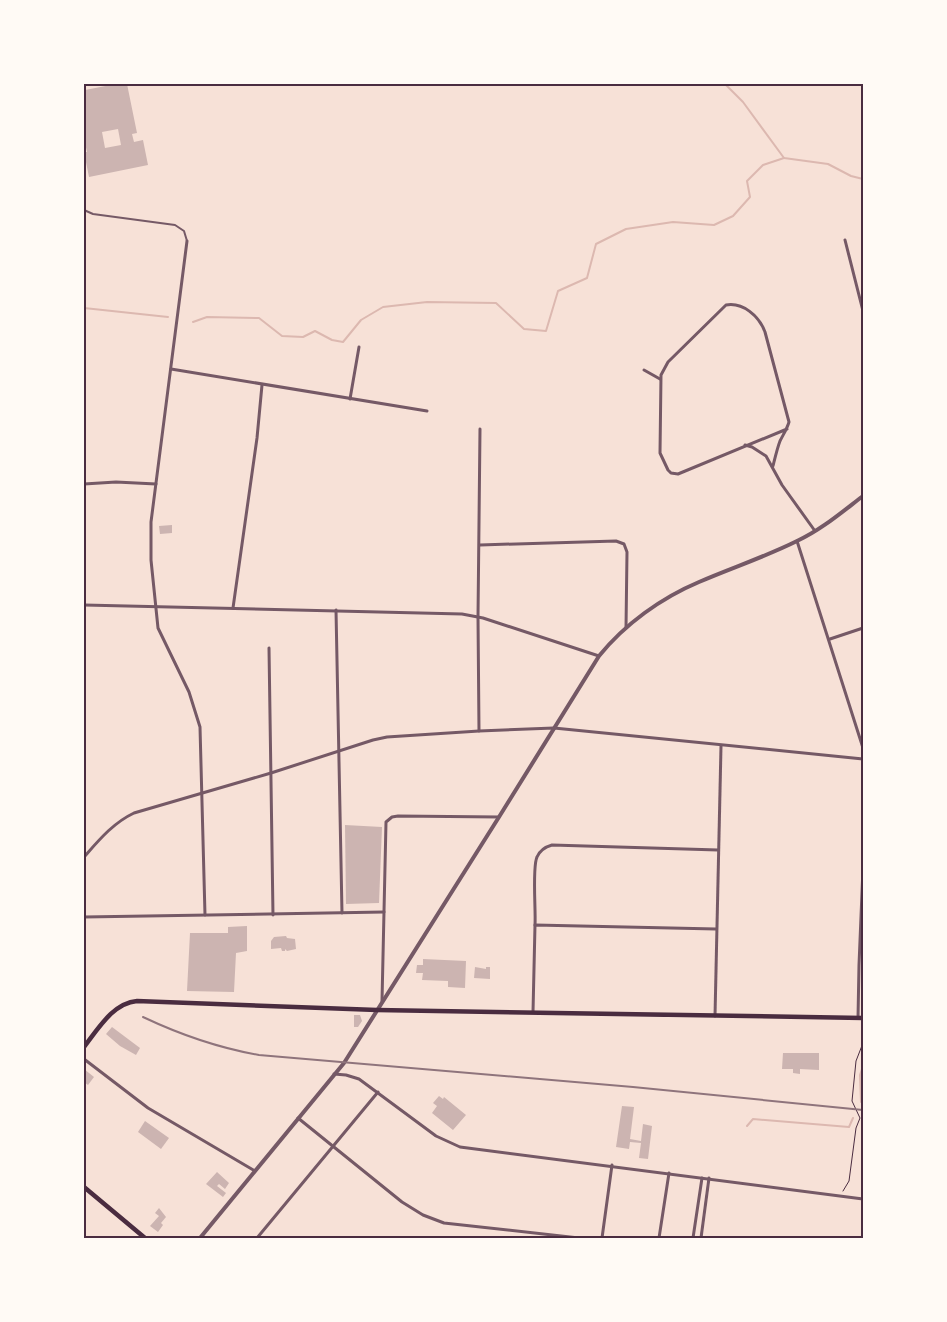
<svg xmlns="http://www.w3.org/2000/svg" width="947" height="1322" font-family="Barlow,sans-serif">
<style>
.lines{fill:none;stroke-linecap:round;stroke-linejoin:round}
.stream{stroke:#dcb8b0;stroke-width:2}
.building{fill:#ccb4b1;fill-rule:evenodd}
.path{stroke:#4a2c40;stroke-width:1}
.service{stroke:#755966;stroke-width:2}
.minor{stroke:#755966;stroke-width:3}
.tertiary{stroke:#755966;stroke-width:4}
.secondary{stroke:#4a2c40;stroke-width:4.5}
.rail{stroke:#8f747c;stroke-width:2}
.neatline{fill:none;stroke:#4a2c40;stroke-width:2}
</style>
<rect width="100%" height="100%" fill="#f7e1d7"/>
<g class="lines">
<g class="stream">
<polyline points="725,84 743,102 784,158 828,164 851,176 863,179"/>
<polyline points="84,308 168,317"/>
<polyline points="193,322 207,317 259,318 282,336 303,337 315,331 332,340 343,342 361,320 383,307 427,302 496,303 524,329 546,331 558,291 587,278 596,244 626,229 673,222 714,225 733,216 750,197 747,181 763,165 784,158"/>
<polyline points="861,1102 860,1075 863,1066"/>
<polyline points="747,1126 753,1119 849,1127 853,1118"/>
</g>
</g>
<g class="building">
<path d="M116,84L117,86L127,84L137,133L132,134L134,142L143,140L148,165L89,177L84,152H87L84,138V93H86L85,90ZM118,129L121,145L105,148L102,132Z"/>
<polygon points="172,525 172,533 160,534 159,526"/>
<polygon points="345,825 382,827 379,903 346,904"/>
<polygon points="247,926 247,951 236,953 234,992 187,991 190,933 228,933 228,927"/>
<polygon points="286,936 287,938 295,939 296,949 287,951 285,949 285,951 282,951 281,948 271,949 271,941 274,937"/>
<polygon points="423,959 466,961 465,988 448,987 448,981 422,980 423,973 416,973 417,965 423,965"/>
<polygon points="475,967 486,969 486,967 490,967 490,979 474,978"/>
<polygon points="354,1015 360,1015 362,1021 358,1027 354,1027"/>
<polygon points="112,1027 140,1048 136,1055 120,1046 106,1034"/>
<polygon points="783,1053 819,1053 819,1070 800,1069 800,1074 793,1073 793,1069 782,1069"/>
<polygon points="84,1069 94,1077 88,1085 84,1082"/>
<polygon points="439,1096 443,1099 444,1097 466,1115 453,1130 432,1113 437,1106 433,1103"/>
<polygon points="622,1106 634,1107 630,1139 641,1141 643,1124 652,1126 648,1159 639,1158 641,1143 630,1142 629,1149 616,1147"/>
<polygon points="145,1121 169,1138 161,1149 138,1132"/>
<polygon points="217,1172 229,1183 225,1189 219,1184 217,1186 226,1193 223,1197 206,1184"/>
<polygon points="159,1208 166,1217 161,1223 163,1225 158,1232 150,1226 159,1216 155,1213"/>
</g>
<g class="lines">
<polyline class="path" points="843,1191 849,1181 856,1128 860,1118 852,1101 856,1061 863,1043"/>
<polyline class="service" points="84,210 93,214 175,225 184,231 187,241"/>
<g class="minor">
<polyline points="845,240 863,311"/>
<polyline points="187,241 151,522 151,560 158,628 189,692 200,727 205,915"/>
<polyline points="171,369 427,411"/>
<polyline points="644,370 660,379"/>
<polyline points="350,399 359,347"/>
<polyline points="745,445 752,447 766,456 782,485 815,531"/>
<path d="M773,466C775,458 777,449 780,441C783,435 787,429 789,422L765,332C759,316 743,302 726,305L668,362L661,375L660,453L668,470L671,473L678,474L787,429"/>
<polyline points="84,484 116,482 156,484"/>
<polyline points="797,541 863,748"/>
<polyline points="480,545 616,541 624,544 627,552 626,628"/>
<polyline points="84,605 462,614 483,618 599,656"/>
<polyline points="233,608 257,438 262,385"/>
<polyline points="336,610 342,913"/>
<polyline points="830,639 863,628"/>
<polyline points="269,648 273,915"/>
<polyline points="479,731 478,617 480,429"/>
<polyline points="84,836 84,855"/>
<path d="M84,857C99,840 113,823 134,813L271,773L373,740L387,737L479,731L554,728L863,759"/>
<polyline points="84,917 384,912"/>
<path d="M535,925C536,911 532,867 537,857C540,850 545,847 552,845L718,850"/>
<polyline points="382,1001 386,822 392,817 398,816 499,817"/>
<polyline points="533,1012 535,925 716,929"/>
<polyline points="715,1016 721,746"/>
<polyline points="858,1018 859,965 863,868"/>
<polyline points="84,1059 148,1108 255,1171"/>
<polyline points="334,1074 346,1075 359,1079 436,1136 460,1147 863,1199"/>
<polyline points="298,1118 402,1202 423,1215 444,1223 579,1238"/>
<polyline points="257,1238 378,1092"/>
<polyline points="602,1238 612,1165"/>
<polyline points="604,1238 614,1238"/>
<polyline points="659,1238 669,1173"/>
<polyline points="693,1238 702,1178"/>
<polyline points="701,1238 709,1178"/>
</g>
<path class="tertiary" d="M200,1238L344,1063L499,817L599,656C625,624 661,598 699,582C731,568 765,557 797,541C821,530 842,512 863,496"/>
<g class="secondary">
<path d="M84,1047C98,1029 113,1003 137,1001L377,1010L863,1018"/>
<polyline points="84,1187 145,1238"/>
</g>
<path class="rail" d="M143,1017C181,1035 219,1048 259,1055L633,1087L863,1110"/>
</g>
<rect width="947" height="1322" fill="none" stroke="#fffaf5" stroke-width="170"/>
<rect x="85" y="85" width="777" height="1152" class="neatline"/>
</svg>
